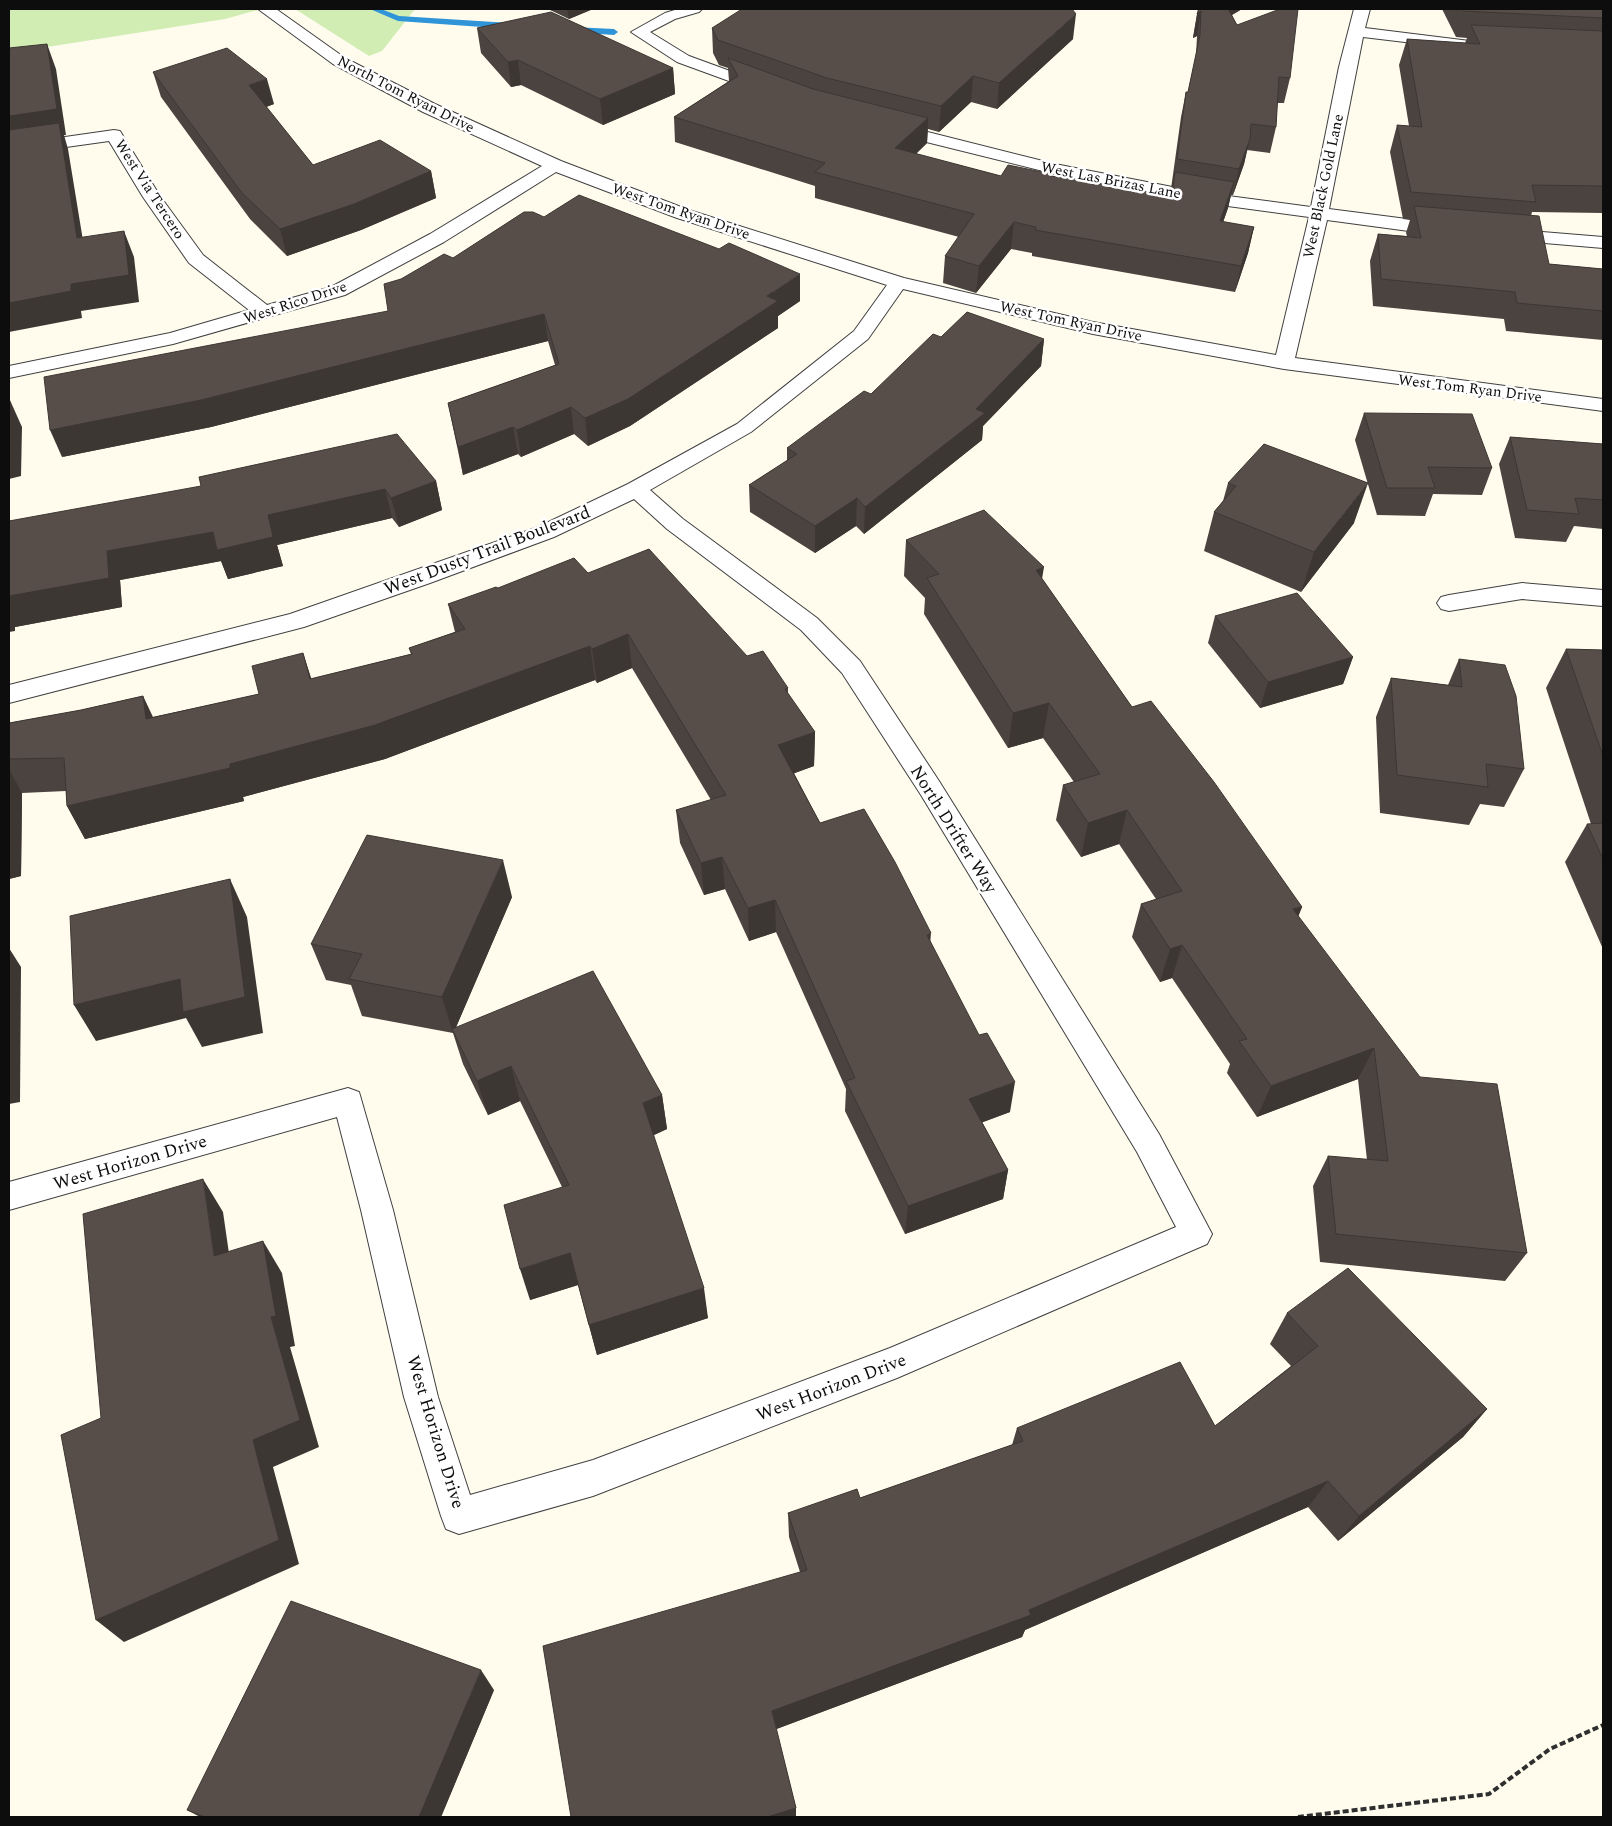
<svg xmlns="http://www.w3.org/2000/svg" width="1612" height="1826" font-family="Spectral,serif">
<style>
.green{fill:#d1edb4}
.lines{fill:none;stroke-linecap:round;stroke-linejoin:round}
.stream{fill:#2f94d8;fill-rule:evenodd}
.minor-casing{stroke:#404040;stroke-width:2}
.path{stroke:#2f2f2f;stroke-width:4;stroke-dasharray:6 3;stroke-linecap:butt}
.minor{fill:#fff;fill-rule:evenodd}
.wall{fill:#4b433f}
.shaded-wall{fill:#3d3733}
.building{fill:#574e49;stroke:#3d3733}
.labels{text-anchor:middle;stroke-width:5;stroke-linejoin:round;paint-order:stroke}
.far-street-label{font-size:15px;fill:#0d0d0d;stroke:#fff}
.street-label{font-size:18px;fill:#0d0d0d;stroke:#fff}
</style>
<rect width="100%" height="100%" fill="#fffcee"/>
<g class="green">
<polygon points="9,9 262,9 225,19 9,53"/>
<polygon points="295,9 415,9 382,51 369,56"/>
</g>
<g class="lines">
<g class="stream">
<polygon points="370,9 381,9 399,16 510,23 514,26 510,29 398,21"/>
<polygon points="573,27 614,29 618,32 614,35 570,32 570,28"/>
</g>
<g class="minor-casing">
<g id="minor">
<polygon points="258,9 276,9 345,58 435,104 561,161 689,210 904,278 1093,322 1276,355 1309,217 1198,202 1055,174 886,132 884,128 886,124 892,123 1055,164 1198,192 1311,207 1339,67 1354,9 1370,9 1365,28 1478,42 1480,45 1472,50 1363,37 1329,209 1446,224 1452,226 1455,230 1452,234 1446,236 1327,220 1295,358 1603,399 1603,411 1284,369 1093,334 903,289 868,339 751,432 650,490 683,519 817,618 860,661 939,781 1159,1134 1212,1234 1207,1244 897,1378 593,1496 459,1534 446,1529 441,1516 404,1397 361,1210 337,1117 9,1210 9,1182 348,1088 359,1092 393,1210 438,1397 470,1495 593,1460 890,1348 1176,1227 1137,1152 921,795 842,673 801,630 667,529 634,499 554,537 430,583 304,627 9,703 9,685 290,614 538,527 628,484 737,424 854,331 887,285 677,218 556,172 444,242 345,295 173,344 9,378 9,366 170,333 249,310 189,263 143,197 109,141 9,155 9,145 114,130 120,131 160,196 203,255 267,305 331,287 430,234 542,166 423,112 333,64"/>
<polygon points="678,9 702,9 699,12 675,19 650,32 689,56 771,86 773,89 771,92 759,92 677,62 631,32 665,13"/>
<polygon points="1506,229 1603,237 1603,248 1499,239 1497,235 1499,231"/>
<polygon points="1522,583 1603,590 1603,606 1522,599 1449,611 1441,609 1437,603 1441,597 1449,595"/>
</g>
</g>
<polyline class="path" points="1298,1817 1489,1794 1550,1749 1603,1725"/>
<use href="#minor" class="minor"/>
</g>
<g class="wall">
<polygon points="548,9 593,9 569,19"/>
<polygon points="1198,9 1242,9 1232,15 1237,25 1290,78 1284,103 1277,103 1276,127 1270,153 1247,150 1244,164 1233,195 1231,195 1228,208 1223,222 1254,227 1248,253 1235,292 1032,256 1032,253 1011,249 976,293 943,283 945,256 959,237 815,198 815,186 675,142 674,117 729,81 728,68 719,65 713,53 712,28 1073,39 997,109 971,102 939,132 928,129 927,143 916,154 1001,176 1052,174 1052,176 1170,196 1181,117 1186,92 1188,92 1196,55 1197,36 1193,38"/>
<polygon points="1442,9 1603,9 1603,213 1532,212 1531,216 1549,264 1603,269 1603,340 1506,331 1504,319 1373,306 1370,261 1378,234 1407,236 1406,233 1410,220 1403,219 1390,152 1397,125 1409,126 1399,65 1407,39 1465,43 1467,38 1456,37"/>
<polygon points="477,28 673,68 675,94 603,125 521,85 511,87 481,53"/>
<polygon points="153,72 274,104 266,107 313,165 431,171 436,198 361,230 287,256 250,219 161,97"/>
<polygon points="544,217 800,301 778,316 778,328 630,426 588,446 574,434 521,457 518,454 463,475 448,403 555,365 548,341 211,427 62,457 388,311 401,279 453,258"/>
<polygon points="941,337 1044,339 1041,366 983,426 982,440 864,534 856,526 815,553 750,512 749,485 787,461 787,448 871,394"/>
<polygon points="1364,413 1492,468 1482,495 1433,494 1425,516 1377,515 1355,440"/>
<polygon points="1510,437 1603,444 1603,529 1574,526 1566,542 1515,538 1499,464"/>
<polygon points="436,481 442,510 399,527 392,518 277,545 283,566 228,579 221,561 120,580 122,607 15,627 15,631 9,521"/>
<polygon points="1228,483 1354,523 1301,592 1204,551 1214,512 1223,501"/>
<polygon points="906,540 1042,579 1132,707 1302,907 1298,916 1527,1253 1505,1281 1320,1262 1313,1186 1328,1156 1367,1160 1358,1079 1257,1117 1227,1073 1230,1064 1172,978 1160,982 1132,937 1141,904 1156,899 1119,844 1081,857 1056,820 1063,785 1074,782 1043,738 1008,748 924,614 925,598 904,576"/>
<polygon points="588,573 747,656 788,688 788,694 815,732 814,766 794,773 820,823 930,941 1010,1112 982,1122 1008,1170 1003,1199 905,1234 845,1111 846,1089 776,932 749,941 725,889 704,895 680,843 676,810 711,800 632,668 597,683 595,680 385,759 243,797 244,801 85,839 67,806 66,791 22,793 21,876 9,879 9,723 81,710 143,696 153,717 259,694 303,653 311,679 411,654 409,648 455,632 448,604 498,588"/>
<polygon points="1215,616 1353,657 1343,684 1260,708 1208,643"/>
<polygon points="1566,649 1603,650 1603,949 1565,862 1587,824 1591,824 1546,688"/>
<polygon points="1459,659 1524,769 1504,807 1480,804 1469,825 1380,813 1376,717 1391,678 1448,685"/>
<polygon points="512,897 456,1027 662,1095 667,1129 653,1135 708,1318 597,1355 578,1285 530,1300 562,1187 520,1101 488,1115 463,1064 453,1033 362,1016 351,985 326,980 311,944"/>
<polygon points="1287,1313 1487,1409 1463,1437 1338,1541 1308,1507 1025,1630 1022,1637 776,1729 796,1808 796,1817 571,1817 800,1572 789,1537 788,1513 860,1498 1012,1445 1017,1428 1215,1426 1291,1366 1270,1344"/>
<polygon points="494,1690 441,1817 200,1817 187,1810"/>
</g>
<g class="shaded-wall">
<polygon points="567,9 593,9 569,19"/>
<polygon points="1221,9 1242,9 1218,23"/>
<polygon points="1201,11 1197,36 1193,38 1197,14"/>
<polygon points="1076,14 1073,39 997,109 999,83"/>
<polygon points="47,44 56,69 66,135 64,135 68,149 87,265 9,143 9,116"/>
<polygon points="518,60 521,85 511,87 508,62"/>
<polygon points="673,68 675,94 603,125 600,99"/>
<polygon points="973,76 971,102 939,132 941,106"/>
<polygon points="267,79 274,104 255,111 249,85"/>
<polygon points="928,118 927,143 894,174 895,148"/>
<polygon points="1250,139 1244,164 1233,195 1239,169"/>
<polygon points="431,171 436,198 361,230 287,256 280,229"/>
<polygon points="1234,182 1228,208 1214,248 1220,221"/>
<polygon points="1014,222 1011,249 976,293 979,266"/>
<polygon points="1254,227 1248,253 1235,292 1241,266"/>
<polygon points="124,231 134,257 139,302 81,311 82,318 9,332 9,303 71,284"/>
<polygon points="800,274 800,301 778,316 778,328 630,426 588,446 585,418"/>
<polygon points="544,314 548,341 211,427 62,457 50,430"/>
<polygon points="1044,339 1041,366 983,426 982,440 864,534 865,507 976,409"/>
<polygon points="9,398 22,427 21,476 9,479"/>
<polygon points="571,407 574,434 521,457 517,430"/>
<polygon points="513,427 518,454 463,475 458,447"/>
<polygon points="436,481 442,510 399,527 391,498"/>
<polygon points="1368,483 1354,523 1301,592 1314,552"/>
<polygon points="385,489 392,518 277,545 283,566 228,579 221,561 120,580 122,607 15,627 15,631 9,632 9,596 107,551"/>
<polygon points="857,498 856,526 815,553 815,526"/>
<polygon points="1044,567 1038,603 1036,570"/>
<polygon points="628,634 632,668 597,683 592,649"/>
<polygon points="590,646 595,680 385,759 243,797 244,801 85,839 67,806 230,764"/>
<polygon points="303,653 314,687 310,679"/>
<polygon points="1353,657 1343,684 1260,708 1268,682"/>
<polygon points="143,696 158,730 146,719"/>
<polygon points="1049,703 1043,738 1008,748 1013,713"/>
<polygon points="815,732 814,766 779,779 778,745"/>
<polygon points="9,769 22,793 21,876 9,879"/>
<polygon points="1127,810 1119,844 1081,857 1088,823"/>
<polygon points="722,857 725,889 704,895 701,863"/>
<polygon points="503,860 512,897 454,1032 452,1029 453,1033 442,997"/>
<polygon points="230,879 247,917 263,1033 202,1047 186,1018 96,1041 74,1005"/>
<polygon points="775,900 776,932 749,941 748,908"/>
<polygon points="1302,907 1289,940 1293,909"/>
<polygon points="931,933 928,965 927,935"/>
<polygon points="1182,945 1172,978 1160,982 1170,949"/>
<polygon points="9,948 21,967 20,1102 9,1104"/>
<polygon points="1374,1048 1358,1079 1257,1117 1271,1086"/>
<polygon points="511,1066 520,1101 488,1115 477,1081"/>
<polygon points="1015,1082 1010,1112 965,1129 969,1099"/>
<polygon points="662,1095 667,1129 648,1138 643,1103"/>
<polygon points="1008,1170 1003,1199 905,1234 908,1206"/>
<polygon points="203,1179 223,1212 234,1288 214,1256"/>
<polygon points="263,1241 282,1273 295,1346 290,1347 319,1447 273,1467 299,1564 124,1642 96,1620 253,1440 271,1317"/>
<polygon points="570,1253 578,1285 530,1300 520,1269"/>
<polygon points="704,1288 708,1318 597,1355 589,1325"/>
<polygon points="1487,1409 1463,1437 1338,1541 1359,1516"/>
<polygon points="1328,1481 1308,1507 1025,1630 1022,1637 774,1730 772,1711 1029,1610"/>
<polygon points="481,1670 494,1690 441,1817 419,1817"/>
<polygon points="796,1808 796,1817 767,1817"/>
</g>
<g class="building">
<polygon points="742,9 1072,9 1076,14 999,83 973,76 941,106 827,78 718,40 712,28"/>
<polygon points="1199,9 1228,9 1237,25 1280,9 1298,9 1290,78 1279,77 1276,127 1251,124 1250,139 1239,169 1177,159 1186,92 1188,92 1200,35 1201,11 1197,14"/>
<polygon points="1462,9 1603,9 1603,18 1464,11"/>
<polygon points="551,12 673,68 600,99 518,60 508,62 477,28"/>
<polygon points="1471,25 1603,31 1603,186 1532,185 1536,202 1411,192 1397,125 1422,127 1407,39 1480,44"/>
<polygon points="47,44 57,109 9,116 9,48"/>
<polygon points="227,48 267,79 249,85 313,165 380,140 431,171 354,204 280,229 242,193 153,72"/>
<polygon points="728,58 813,89 928,118 895,148 1001,176 1008,165 1052,174 1051,176 1172,196 1175,172 1234,182 1220,221 1254,227 1241,266 1035,230 1036,227 1014,222 979,266 945,256 974,214 815,172 825,163 674,117 738,76"/>
<polygon points="59,123 77,238 124,231 129,275 71,284 71,291 9,303 9,130"/>
<polygon points="579,195 719,249 729,243 800,274 767,296 778,301 628,399 585,418 571,407 517,430 513,427 458,447 448,403 559,364 544,314 201,400 50,430 44,377 388,311 384,284 401,279 444,254 453,258 524,212 533,212 544,217"/>
<polygon points="1414,206 1539,216 1549,264 1603,269 1603,311 1517,303 1515,292 1381,279 1378,234 1421,238"/>
<polygon points="967,312 1044,339 976,409 985,413 865,507 857,498 815,526 749,485 797,454 787,448 864,391 871,394 933,334 941,337"/>
<polygon points="1364,413 1472,414 1492,468 1428,467 1435,488 1387,488"/>
<polygon points="397,434 436,481 391,498 385,489 268,515 273,537 217,550 213,532 107,551 109,578 9,596 9,521 201,486 199,477"/>
<polygon points="1510,437 1603,444 1603,500 1575,498 1579,514 1527,510"/>
<polygon points="1264,444 1368,483 1314,552 1214,512 1236,486 1228,483"/>
<polygon points="984,510 1044,567 1036,570 1132,707 1151,701 1214,782 1302,907 1293,909 1420,1077 1497,1084 1527,1253 1336,1234 1328,1156 1388,1161 1374,1048 1271,1086 1239,1041 1247,1039 1182,945 1170,949 1141,904 1182,891 1127,810 1088,823 1063,785 1100,774 1049,703 1013,713 927,578 939,574 906,540"/>
<polygon points="649,549 747,656 763,651 788,688 785,689 815,732 778,745 820,823 864,809 895,862 931,933 927,935 979,1035 987,1033 1015,1082 969,1099 1008,1170 908,1206 846,1081 855,1078 775,900 748,908 722,857 701,863 676,810 726,795 628,634 592,649 590,646 375,725 230,764 230,768 67,806 64,758 9,759 9,723 81,710 143,696 146,719 259,694 252,666 303,653 310,679 412,654 409,648 465,629 448,604 496,587 498,588 574,558 588,573"/>
<polygon points="1297,593 1353,657 1268,682 1215,616"/>
<polygon points="1566,649 1603,650 1603,756"/>
<polygon points="1459,659 1505,665 1516,696 1524,769 1486,764 1488,787 1397,775 1391,678 1462,687"/>
<polygon points="1603,823 1603,859 1587,824"/>
<polygon points="367,835 503,860 442,997 349,979 362,954 311,944"/>
<polygon points="230,879 245,997 183,1012 180,979 74,1005 70,916"/>
<polygon points="593,971 662,1095 643,1103 704,1288 589,1325 570,1253 520,1269 504,1205 569,1185 511,1066 477,1081 452,1029"/>
<polygon points="203,1179 214,1256 263,1241 276,1316 271,1317 300,1420 253,1440 279,1540 96,1620 61,1435 101,1418 83,1214"/>
<polygon points="1348,1268 1487,1409 1359,1516 1328,1481 1029,1610 1031,1615 772,1711 796,1808 767,1817 571,1817 543,1646 807,1570 788,1513 857,1489 860,1498 1023,1441 1017,1428 1180,1362 1215,1426 1318,1346 1287,1313"/>
<polygon points="291,1601 481,1670 419,1817 205,1817 187,1810"/>
</g>
<g class="labels">
<g class="far-street-label">
<text transform="translate(406 94) rotate(27)" y="5">North Tom Ryan Drive</text>
<text transform="translate(1111 180) rotate(11)" y="5">West Las Brizas Lane</text>
<text transform="translate(1323 186) rotate(-78)" y="5">West Black Gold Lane</text>
<text transform="translate(150 189) rotate(57)" y="5">West Via Tercero</text>
<text transform="translate(681 211) rotate(19)" y="5">West Tom Ryan Drive</text>
<text transform="translate(295 302) rotate(-18)" y="5">West Rico Drive</text>
<text transform="translate(1071 321) rotate(12)" y="5">West Tom Ryan Drive</text>
<text transform="translate(1470 388) rotate(7)" y="5">West Tom Ryan Drive</text>
</g>
<g class="street-label">
<text transform="translate(487 550) rotate(-21)" y="6">West Dusty Trail Boulevard</text>
<text transform="translate(954 829) rotate(58)" y="6">North Drifter Way</text>
<text transform="translate(130 1162) rotate(-16)" y="6">West Horizon Drive</text>
<text transform="translate(831 1387) rotate(-21)" y="6">West Horizon Drive</text>
<text transform="translate(436 1432) rotate(73)" y="6">West Horizon Drive</text>
</g>
</g>
<rect width="1612" height="1826" fill="none" stroke="#0d0d0d" stroke-width="20"/>
</svg>
